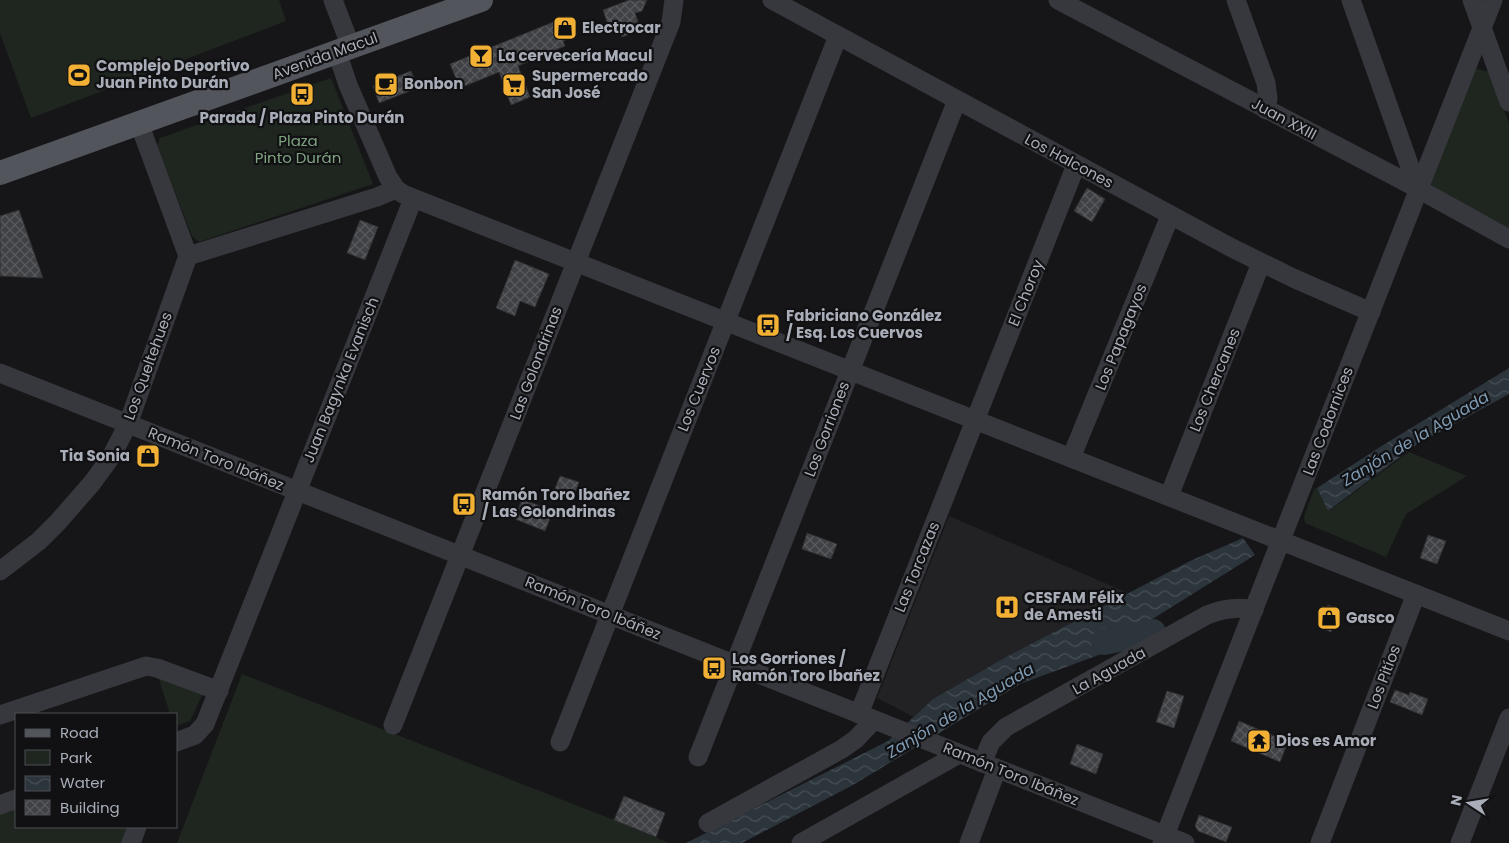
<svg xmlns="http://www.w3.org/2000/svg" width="1509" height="843" font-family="Poppins,sans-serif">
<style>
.built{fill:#222225}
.green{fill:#1e261f}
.water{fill:url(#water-waves)}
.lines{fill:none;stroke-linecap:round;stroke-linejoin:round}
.river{stroke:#2c353c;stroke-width:26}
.building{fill:url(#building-cross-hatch);stroke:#303034}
.minor{stroke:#37383d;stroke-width:19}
.major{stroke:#53555c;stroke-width:24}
.labels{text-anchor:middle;stroke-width:4.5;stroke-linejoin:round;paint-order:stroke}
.poi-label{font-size:15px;font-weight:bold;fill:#a8adb8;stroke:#111113;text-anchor:start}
.street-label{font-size:15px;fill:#a8adb8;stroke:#111113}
.park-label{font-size:15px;fill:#7fa381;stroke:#111113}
.water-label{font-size:16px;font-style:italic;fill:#7f9bb3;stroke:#111113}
</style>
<defs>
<pattern id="water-waves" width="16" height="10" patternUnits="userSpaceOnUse" patternTransform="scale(1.25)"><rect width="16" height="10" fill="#2c353c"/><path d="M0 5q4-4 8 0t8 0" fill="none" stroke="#485056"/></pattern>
<pattern id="building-cross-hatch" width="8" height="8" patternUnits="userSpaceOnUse" patternTransform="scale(1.25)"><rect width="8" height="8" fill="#404145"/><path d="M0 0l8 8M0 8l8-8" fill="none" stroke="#595a5e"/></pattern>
</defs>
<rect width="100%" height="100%" fill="#161618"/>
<polygon class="built" points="949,516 1128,593 1004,658 933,699 914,717 877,698"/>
<g class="green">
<polygon points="0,0 279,0 286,21 31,118 0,33"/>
<polygon points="1473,68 1490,72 1509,123 1509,231 1434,193 1430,180"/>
<polygon points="331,78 373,184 199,242 192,236 157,146 160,138"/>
<polygon points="1409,452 1467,476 1406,514 1386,557 1305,523 1304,517 1314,489 1317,488 1329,511"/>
<polygon points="157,673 204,691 190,721 176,726 176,714 170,714"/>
<polygon points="242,674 614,820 669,843 177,843"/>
<polygon points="16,808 16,827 132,827 126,843 0,843 0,813"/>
</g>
<g class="water">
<polygon points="1509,368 1509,394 1416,445 1328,511 1317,488 1380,447"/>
<polygon points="1243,538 1255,555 1138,628 1142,639 1020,684 853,785 742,843 686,843 888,741 933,699 1004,658 1190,561"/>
</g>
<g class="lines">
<polyline class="river" points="1104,642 1153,632"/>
</g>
<g class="building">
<polygon points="629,0 647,0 642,11 635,13 641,30 622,37 617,22 608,25 603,10"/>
<polygon points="568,16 576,36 563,41 565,46 518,66 530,97 511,105 499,72 460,88 450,64"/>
<polygon points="411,71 418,88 379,103 373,86"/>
<polygon points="1087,188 1105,199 1092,222 1074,211"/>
<polygon points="19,210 43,278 0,276 0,216"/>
<polygon points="360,220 378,227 365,260 347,253"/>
<polygon points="515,260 549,274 535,307 520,301 515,316 496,308"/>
<polygon points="560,476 579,482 573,498 554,491"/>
<polygon points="522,499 553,511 545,531 515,519"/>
<polygon points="807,533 837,544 831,559 802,549"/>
<polygon points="1428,535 1446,541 1437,564 1420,558"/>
<polygon points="1328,605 1340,610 1331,632 1319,627"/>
<polygon points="1395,690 1409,695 1410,692 1428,699 1422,715 1390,702"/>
<polygon points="1167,691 1184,696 1174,728 1156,722"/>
<polygon points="1239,721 1288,742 1280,762 1231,741"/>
<polygon points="1077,744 1103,754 1096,774 1070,764"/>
<polygon points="624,796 665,813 656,837 614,820"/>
<polygon points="1199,815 1232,827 1226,842 1198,831 1195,826"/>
</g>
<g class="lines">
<g class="minor">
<polyline points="333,0 351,47"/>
<polyline points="772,0 1232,248 1293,278 1371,312"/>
<polyline points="1058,0 1402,180 1509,239"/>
<polyline points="1236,0 1266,83 1268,99 1266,110"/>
<polyline points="1351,0 1418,190"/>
<polyline points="1472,0 1509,102"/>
<polyline points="337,52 348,85 388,177 396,189 403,194 1509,631"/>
<polyline points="188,256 377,197 396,189"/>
<polyline points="0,373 1185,843"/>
<polyline points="1071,458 1170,216"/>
<polyline points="1169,496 1261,263"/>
<polyline points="0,571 39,541 58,522 92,483 111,457 128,424 188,256 139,123"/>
<polyline points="859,714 1076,165"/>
<polyline points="0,715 146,666 157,668 219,691"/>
<polyline points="393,725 671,22 674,0"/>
<polyline points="176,742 195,735 205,724 413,199"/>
<polyline points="560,742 838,36"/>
<polyline points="698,757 957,100"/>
<path d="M982,763L991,742L1006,727L1207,615C1222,609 1238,606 1254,610"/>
<polyline points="0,805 16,799"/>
<polyline points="708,823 842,749 856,739 874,720"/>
<polyline points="131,843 137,827"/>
<polyline points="801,843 959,754"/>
<polyline points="969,843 997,769"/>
<polyline points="1162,843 1493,0"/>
<polyline points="1320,843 1416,594"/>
<polyline points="1460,843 1509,718"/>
</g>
<polyline class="major" points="0,173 481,0"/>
</g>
<defs>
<g id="shop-square" transform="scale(1.25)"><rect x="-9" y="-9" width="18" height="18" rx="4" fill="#f2b134" stroke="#111113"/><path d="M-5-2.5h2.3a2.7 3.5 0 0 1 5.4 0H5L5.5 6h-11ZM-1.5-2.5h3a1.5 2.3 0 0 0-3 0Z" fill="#111"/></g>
<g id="bar-square" transform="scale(1.25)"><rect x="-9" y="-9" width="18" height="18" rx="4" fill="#f2b134" stroke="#111113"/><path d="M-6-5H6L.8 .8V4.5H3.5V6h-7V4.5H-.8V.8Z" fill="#111"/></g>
<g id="stadium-square" transform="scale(1.25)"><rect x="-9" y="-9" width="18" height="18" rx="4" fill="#f2b134" stroke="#111113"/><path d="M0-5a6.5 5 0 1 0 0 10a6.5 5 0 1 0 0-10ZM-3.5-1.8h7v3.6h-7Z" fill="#111"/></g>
<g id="cafe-square" transform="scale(1.25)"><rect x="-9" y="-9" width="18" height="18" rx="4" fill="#f2b134" stroke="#111113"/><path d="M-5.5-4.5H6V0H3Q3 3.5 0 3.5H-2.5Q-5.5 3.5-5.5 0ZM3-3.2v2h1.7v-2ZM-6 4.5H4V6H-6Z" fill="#111"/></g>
<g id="supermarket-square" transform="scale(1.25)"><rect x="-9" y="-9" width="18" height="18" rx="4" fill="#f2b134" stroke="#111113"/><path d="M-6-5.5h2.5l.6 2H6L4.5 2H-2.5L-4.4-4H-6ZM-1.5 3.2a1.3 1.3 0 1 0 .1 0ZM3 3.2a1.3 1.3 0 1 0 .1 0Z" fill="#111"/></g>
<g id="bus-square" transform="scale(1.25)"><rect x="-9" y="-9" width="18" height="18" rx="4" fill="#f2b134" stroke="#111113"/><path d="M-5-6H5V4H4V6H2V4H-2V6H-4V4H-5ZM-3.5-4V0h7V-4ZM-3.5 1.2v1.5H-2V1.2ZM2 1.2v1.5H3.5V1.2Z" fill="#111"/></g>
<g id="hospital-square" transform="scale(1.25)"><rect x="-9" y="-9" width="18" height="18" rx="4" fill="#f2b134" stroke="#111113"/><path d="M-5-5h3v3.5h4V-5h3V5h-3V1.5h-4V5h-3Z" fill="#111"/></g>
<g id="temple-square" transform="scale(1.25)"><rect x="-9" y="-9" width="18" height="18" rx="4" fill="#f2b134" stroke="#111113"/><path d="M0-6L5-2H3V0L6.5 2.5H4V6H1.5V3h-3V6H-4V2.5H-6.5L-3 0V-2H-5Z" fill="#111"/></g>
</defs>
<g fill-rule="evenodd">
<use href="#shop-square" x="565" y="28"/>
<use href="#bar-square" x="481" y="56"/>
<use href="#stadium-square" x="79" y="75"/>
<use href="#cafe-square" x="386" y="84"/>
<use href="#supermarket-square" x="514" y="85"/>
<use href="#bus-square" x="302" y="94"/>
<use href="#bus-square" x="768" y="325"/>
<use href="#shop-square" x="148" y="456"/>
<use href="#bus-square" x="464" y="504"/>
<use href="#hospital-square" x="1007" y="607"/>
<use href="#shop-square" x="1329" y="618"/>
<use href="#bus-square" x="714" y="668"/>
<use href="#temple-square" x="1259" y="741"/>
</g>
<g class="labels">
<g class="poi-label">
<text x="582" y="33">Electrocar</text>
<text x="498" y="61">La cervecería Macul</text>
<text x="96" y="71">Complejo Deportivo<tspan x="96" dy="17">Juan Pinto Durán</tspan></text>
<text x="532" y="81">Supermercado<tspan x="532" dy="17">San José</tspan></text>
<text x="404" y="89">Bonbon</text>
<text x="302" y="123" text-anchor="middle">Parada / Plaza Pinto Durán</text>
<text x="786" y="321">Fabriciano González<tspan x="786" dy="17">/ Esq. Los Cuervos</tspan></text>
<text x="130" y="461" text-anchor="end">Tia Sonia</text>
<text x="482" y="500">Ramón Toro Ibañez<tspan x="482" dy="17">/ Las Golondrinas</tspan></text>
<text x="1024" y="603">CESFAM Félix<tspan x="1024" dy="17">de Amesti</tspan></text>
<text x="1346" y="623">Gasco</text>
<text x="732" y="664">Los Gorriones /<tspan x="732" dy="17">Ramón Toro Ibañez</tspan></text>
<text x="1276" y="746">Dios es Amor</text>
</g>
<g class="street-label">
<text transform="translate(325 56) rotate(-20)" y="5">Avenida Macul</text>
<text transform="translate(1284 119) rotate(28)" y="5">Juan XXIII</text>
<text transform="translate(1069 161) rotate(28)" y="5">Los Halcones</text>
<text transform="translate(1026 293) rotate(-68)" y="5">El Choroy</text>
<text transform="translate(1121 337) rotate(-68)" y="5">Los Papagayos</text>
<text transform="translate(536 363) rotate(-69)" y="5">Las Golondrinas</text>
<text transform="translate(148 366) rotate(-70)" y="5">Los Queltehues</text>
<text transform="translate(341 380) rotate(-68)" y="5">Juan Bagynka Evanisch</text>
<text transform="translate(1215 380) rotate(-68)" y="5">Los Chercanes</text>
<text transform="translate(699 389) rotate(-68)" y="5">Los Cuervos</text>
<text transform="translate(1328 421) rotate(-69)" y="5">Las Codornices</text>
<text transform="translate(827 429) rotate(-69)" y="5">Los Gorriones</text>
<text transform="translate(216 459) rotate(22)" y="5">Ramón Toro Ibáñez</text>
<text transform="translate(917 567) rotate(-68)" y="5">Las Torcazas</text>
<text transform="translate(593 608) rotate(22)" y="5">Ramón Toro Ibáñez</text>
<text transform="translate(1109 671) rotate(-29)" y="5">La Aguada</text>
<text transform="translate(1384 677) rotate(-69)" y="5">Los Pitíos</text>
<text transform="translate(1011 774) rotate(22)" y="5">Ramón Toro Ibáñez</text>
</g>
<g class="park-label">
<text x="298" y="146">Plaza<tspan x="298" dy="17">Pinto Durán</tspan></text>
</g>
<g class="water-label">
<text transform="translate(1415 438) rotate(-31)" y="6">Zanjón de la Aguada</text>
<text transform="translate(960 710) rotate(-31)" y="6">Zanjón de la Aguada</text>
</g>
</g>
<rect x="15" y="713" width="162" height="115" fill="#111113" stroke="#4d4f55"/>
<rect x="25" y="729" width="25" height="8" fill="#53555c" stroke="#4d4f55"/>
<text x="60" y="738" font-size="15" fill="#a8adb8">Road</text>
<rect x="25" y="750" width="25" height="15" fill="#1e261f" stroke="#4d4f55"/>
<text x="60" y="763" font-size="15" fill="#a8adb8">Park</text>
<rect x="25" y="776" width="25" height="15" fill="url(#water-waves)" stroke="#4d4f55"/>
<text x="60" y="788" font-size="15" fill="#a8adb8">Water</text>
<rect x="25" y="800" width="25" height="15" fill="url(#building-cross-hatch)" stroke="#4d4f55"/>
<text x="60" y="813" font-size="15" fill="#a8adb8">Building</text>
<g transform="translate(1469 803) rotate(282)" stroke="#111113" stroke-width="4" paint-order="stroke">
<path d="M0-4L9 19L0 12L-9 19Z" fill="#a8adb8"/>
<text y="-8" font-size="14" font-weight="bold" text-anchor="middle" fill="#a8adb8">N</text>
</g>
</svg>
